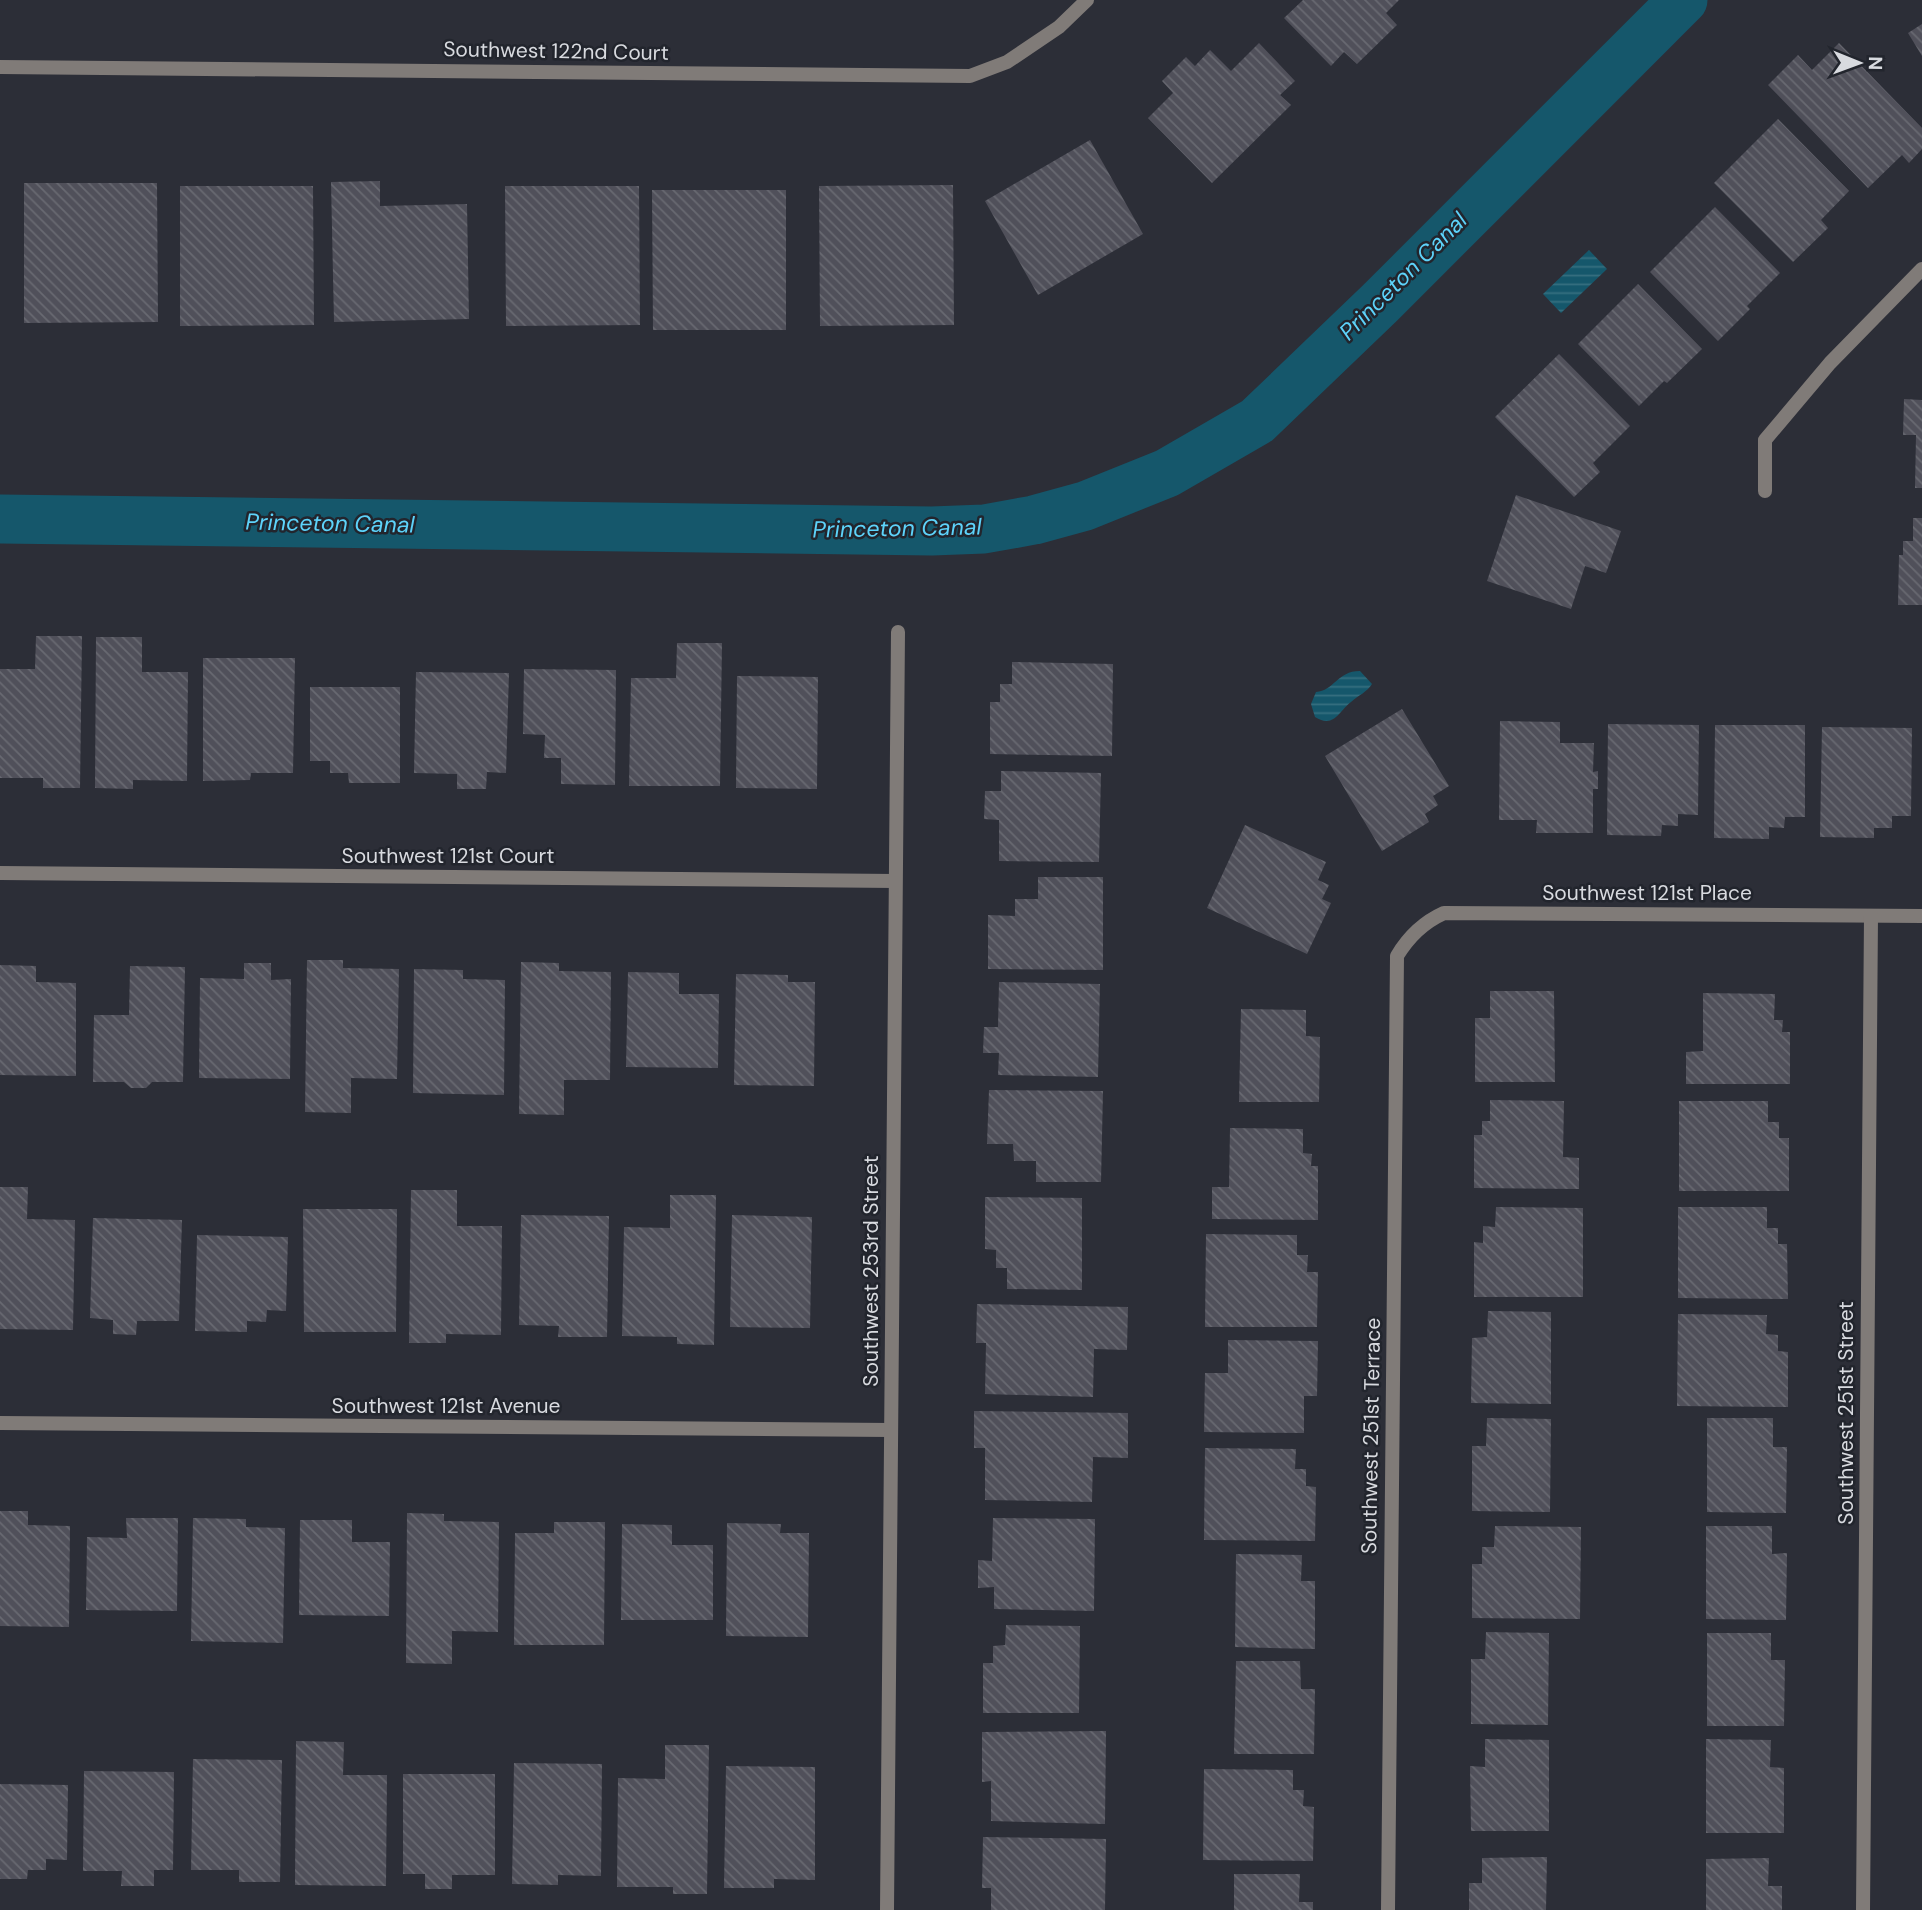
<svg xmlns="http://www.w3.org/2000/svg" width="1922" height="1910" font-family="'DM Sans',sans-serif">
<style>
.water{fill:url(#water-rules)}
.lines{fill:none;stroke-linecap:round;stroke-linejoin:round}
.canal{stroke:#15576b;stroke-width:49}
.building{fill:url(#building-back-hatch)}
.minor{stroke:#807b78;stroke-width:14}
.labels{text-anchor:middle;stroke-width:5;stroke-linejoin:round;paint-order:stroke}
.street-label{font-size:21px;fill:#d8dadf;stroke:#22252d}
.water-label{font-size:23px;font-style:italic;fill:#5dd3fa;stroke:#22252d}
</style>
<defs>
<pattern id="water-rules" width="6" height="5" patternUnits="userSpaceOnUse" patternTransform="scale(1.75)"><rect width="6" height="5" fill="#15576b"/><path d="M0 2.5h6" fill="none" stroke="#366f80"/></pattern>
<pattern id="building-back-hatch" width="6" height="6" patternUnits="userSpaceOnUse" patternTransform="scale(1.75)"><rect width="6" height="6" fill="#50505a"/><path d="M-1 5l2 2M0 0l6 6M5-1l2 2" fill="none" stroke="#686971"/></pattern>
</defs>
<rect width="100%" height="100%" fill="#2c2e37"/>
<g class="water">
<polygon points="1589,250 1607,269 1561,313 1543,294"/>
<path d="M1360,671L1372,684C1367,692 1359,695 1351,702C1339,711 1334,729 1315,717L1311,704L1316,692C1334,691 1337,671 1360,671Z"/>
</g>
<g class="lines">
<polyline class="canal" points="0,519 932,531 984,529 1034,520 1085,506 1167,473 1257,421 1380,303 1683,0"/>
</g>
<g class="building">
<polygon points="1303,0 1399,0 1386,13 1397,25 1357,64 1344,52 1331,66 1284,18"/>
<polygon points="1922,24 1922,56 1908,33"/>
<polygon points="1259,43 1295,81 1280,95 1291,105 1212,183 1148,118 1173,93 1162,81 1186,57 1195,66 1210,50 1231,71"/>
<polygon points="1839,43 1922,128 1922,149 1909,163 1902,155 1868,188 1768,85 1798,55 1812,70"/>
<polygon points="1778,119 1849,191 1821,220 1828,228 1793,262 1714,183"/>
<polygon points="1090,140 1143,234 1038,295 985,201"/>
<polygon points="380,181 380,206 467,204 469,319 334,322 331,182"/>
<polygon points="24,183 157,183 158,322 24,323"/>
<polygon points="953,185 954,325 820,326 819,186"/>
<polygon points="180,186 313,186 314,325 180,326"/>
<polygon points="505,186 639,186 640,325 506,326"/>
<polygon points="652,190 786,190 786,330 653,330"/>
<polygon points="1715,207 1780,273 1747,306 1750,309 1718,341 1650,272"/>
<polygon points="1638,284 1702,349 1667,383 1664,381 1639,406 1578,344"/>
<polygon points="1559,354 1630,426 1593,463 1600,472 1574,497 1495,417"/>
<polygon points="1904,399 1922,400 1922,488 1915,488 1916,435 1903,435"/>
<polygon points="1516,495 1621,531 1606,573 1585,566 1571,609 1487,581"/>
<polygon points="1913,518 1922,518 1922,605 1898,605 1899,555 1903,555 1903,541 1913,541"/>
<polygon points="36,636 82,636 80,788 43,788 43,778 0,778 0,669 35,669"/>
<polygon points="96,637 142,637 142,672 188,672 187,781 133,780 133,789 95,788"/>
<polygon points="677,643 722,643 720,786 629,786 631,678 676,678"/>
<polygon points="203,658 295,658 293,773 251,773 250,780 203,781"/>
<polygon points="1012,662 1113,664 1112,756 990,754 990,702 1000,702 1000,684 1012,684"/>
<polygon points="524,669 616,670 615,785 561,784 561,758 544,758 545,735 523,734"/>
<polygon points="416,672 509,673 506,773 487,772 486,789 457,789 457,774 414,773"/>
<polygon points="737,676 818,677 817,789 736,788"/>
<polygon points="310,687 400,687 400,783 349,783 348,773 330,773 330,761 310,761"/>
<polygon points="1402,709 1449,786 1433,796 1438,805 1425,814 1429,822 1382,851 1325,756"/>
<polygon points="1500,721 1560,722 1560,743 1594,743 1593,772 1598,771 1598,789 1593,789 1593,833 1536,833 1537,820 1499,820"/>
<polygon points="1608,724 1699,725 1698,815 1678,814 1678,826 1662,825 1661,836 1607,835"/>
<polygon points="1715,725 1805,725 1805,817 1785,817 1784,828 1769,827 1769,839 1714,838"/>
<polygon points="1822,727 1912,728 1911,816 1892,816 1892,828 1874,828 1874,838 1820,837"/>
<polygon points="1001,771 1101,773 1099,862 999,861 999,820 984,819 985,791 1001,791"/>
<polygon points="1245,825 1326,862 1318,880 1329,885 1322,899 1331,903 1307,954 1207,908"/>
<polygon points="1038,877 1103,877 1103,970 988,969 988,915 1015,916 1015,899 1038,899"/>
<polygon points="307,960 343,960 343,968 399,969 397,1079 351,1078 351,1113 305,1112"/>
<polygon points="521,962 559,963 559,971 611,972 610,1080 564,1080 564,1115 519,1114"/>
<polygon points="244,963 271,963 271,980 291,979 290,1079 199,1078 200,978 244,979"/>
<polygon points="0,965 36,966 36,982 76,983 76,1076 0,1075"/>
<polygon points="130,966 185,967 183,1082 152,1082 146,1088 131,1088 124,1082 93,1082 94,1015 129,1015"/>
<polygon points="414,969 463,970 463,979 505,980 504,1095 413,1093"/>
<polygon points="628,972 679,973 679,994 719,994 718,1068 626,1067"/>
<polygon points="736,974 788,975 788,982 815,982 814,1086 734,1085"/>
<polygon points="999,982 1100,984 1098,1077 998,1075 999,1053 983,1053 984,1027 998,1027"/>
<polygon points="1490,991 1554,991 1555,1082 1475,1082 1475,1018 1490,1018"/>
<polygon points="1703,993 1775,994 1774,1020 1783,1020 1782,1032 1790,1032 1790,1084 1686,1084 1686,1052 1703,1051"/>
<polygon points="1241,1009 1306,1010 1306,1036 1320,1037 1319,1102 1239,1102"/>
<polygon points="989,1090 1103,1091 1101,1182 1036,1182 1036,1161 1014,1161 1013,1144 987,1144"/>
<polygon points="1490,1100 1564,1101 1563,1157 1579,1158 1579,1189 1474,1188 1474,1135 1482,1135 1482,1121 1490,1121"/>
<polygon points="1679,1101 1768,1101 1768,1122 1779,1122 1779,1138 1789,1138 1789,1191 1679,1191"/>
<polygon points="1230,1128 1303,1129 1303,1153 1312,1154 1311,1166 1318,1166 1318,1220 1212,1219 1212,1187 1229,1187"/>
<polygon points="0,1187 28,1187 27,1219 75,1220 73,1330 0,1329"/>
<polygon points="411,1190 457,1190 457,1226 502,1226 501,1335 446,1334 446,1343 409,1343"/>
<polygon points="670,1195 716,1195 714,1345 677,1344 677,1337 622,1336 624,1227 670,1228"/>
<polygon points="985,1197 1082,1198 1082,1290 1007,1289 1007,1268 996,1268 996,1250 985,1249"/>
<polygon points="1496,1207 1583,1208 1583,1297 1474,1297 1474,1242 1483,1243 1483,1226 1495,1227"/>
<polygon points="1678,1207 1767,1207 1767,1228 1778,1228 1778,1244 1787,1244 1788,1299 1678,1298"/>
<polygon points="303,1209 397,1209 396,1332 304,1332"/>
<polygon points="521,1215 609,1216 607,1337 558,1337 559,1326 519,1325"/>
<polygon points="732,1215 812,1217 810,1328 730,1327"/>
<polygon points="93,1218 182,1220 179,1321 137,1321 136,1335 113,1334 113,1320 90,1318"/>
<polygon points="1206,1234 1297,1235 1297,1255 1308,1255 1307,1272 1318,1272 1317,1327 1205,1327"/>
<polygon points="197,1235 288,1237 286,1311 267,1310 266,1322 247,1321 247,1332 195,1331"/>
<polygon points="977,1304 1128,1307 1127,1350 1094,1349 1093,1397 985,1394 986,1343 976,1343"/>
<polygon points="1488,1311 1551,1312 1551,1404 1471,1403 1472,1338 1487,1337"/>
<polygon points="1678,1314 1767,1315 1766,1334 1778,1335 1778,1351 1788,1352 1788,1407 1677,1406"/>
<polygon points="1228,1340 1318,1341 1317,1396 1304,1396 1304,1433 1204,1432 1205,1373 1228,1373"/>
<polygon points="974,1411 1128,1413 1128,1458 1093,1457 1092,1502 985,1500 985,1448 974,1448"/>
<polygon points="1487,1418 1551,1419 1550,1512 1472,1511 1472,1446 1486,1446"/>
<polygon points="1707,1418 1773,1418 1773,1447 1787,1447 1786,1513 1707,1512"/>
<polygon points="1205,1448 1296,1449 1295,1469 1306,1469 1306,1486 1316,1487 1315,1541 1204,1540"/>
<polygon points="0,1511 28,1511 28,1525 70,1526 69,1627 0,1626"/>
<polygon points="407,1513 444,1514 444,1521 499,1522 498,1632 452,1631 452,1664 406,1663"/>
<polygon points="126,1518 178,1518 177,1611 86,1610 87,1537 127,1538"/>
<polygon points="193,1518 246,1519 246,1527 285,1528 283,1643 191,1641"/>
<polygon points="993,1518 1095,1519 1094,1611 994,1609 994,1587 978,1588 978,1560 992,1561"/>
<polygon points="300,1520 352,1520 352,1542 390,1542 389,1616 299,1615"/>
<polygon points="554,1522 605,1522 604,1645 514,1645 515,1533 554,1533"/>
<polygon points="727,1523 781,1524 780,1533 809,1533 808,1637 726,1636"/>
<polygon points="622,1524 672,1525 672,1545 713,1545 713,1620 621,1620"/>
<polygon points="1495,1526 1581,1527 1580,1619 1472,1618 1472,1564 1482,1564 1482,1547 1494,1547"/>
<polygon points="1706,1526 1772,1526 1772,1554 1787,1553 1786,1620 1706,1619"/>
<polygon points="1236,1554 1302,1555 1301,1581 1315,1581 1315,1649 1235,1647"/>
<polygon points="1006,1625 1080,1626 1079,1713 983,1713 983,1663 993,1663 993,1646 1005,1645"/>
<polygon points="1486,1632 1549,1633 1548,1725 1471,1724 1471,1659 1485,1659"/>
<polygon points="1707,1633 1771,1633 1771,1660 1785,1660 1784,1726 1707,1726"/>
<polygon points="1236,1661 1300,1661 1301,1689 1315,1689 1314,1754 1234,1754"/>
<polygon points="1106,1731 1105,1824 991,1821 991,1781 982,1782 982,1732"/>
<polygon points="1485,1739 1549,1740 1549,1831 1471,1831 1470,1766 1485,1767"/>
<polygon points="1706,1739 1771,1740 1770,1767 1784,1768 1784,1833 1706,1833"/>
<polygon points="296,1741 344,1742 343,1775 387,1775 386,1886 295,1885"/>
<polygon points="665,1745 709,1745 707,1894 673,1894 673,1887 617,1887 618,1778 665,1779"/>
<polygon points="193,1759 282,1760 280,1882 239,1882 239,1870 191,1870"/>
<polygon points="514,1763 602,1764 601,1876 558,1875 558,1885 512,1884"/>
<polygon points="726,1766 815,1767 815,1880 774,1879 774,1888 724,1888"/>
<polygon points="1204,1769 1293,1770 1293,1790 1304,1790 1303,1806 1314,1807 1313,1861 1203,1860"/>
<polygon points="84,1771 174,1772 173,1870 154,1870 154,1886 121,1886 122,1871 83,1871"/>
<polygon points="403,1774 495,1774 495,1875 452,1875 452,1889 425,1889 425,1874 403,1874"/>
<polygon points="0,1784 68,1785 67,1860 46,1859 46,1870 28,1870 27,1879 0,1879"/>
<polygon points="983,1837 1106,1839 1105,1910 991,1910 991,1888 982,1888"/>
<polygon points="1547,1857 1546,1910 1469,1910 1469,1883 1482,1883 1482,1858"/>
<polygon points="1769,1858 1768,1886 1782,1886 1782,1910 1706,1910 1706,1859"/>
<polygon points="1234,1874 1300,1874 1299,1902 1313,1902 1313,1910 1234,1910"/>
</g>
<g class="lines">
<g class="minor">
<polyline points="0,67 970,76 1007,62 1059,27 1087,0"/>
<polyline points="1765,491 1765,440 1830,363 1922,269"/>
<polyline points="0,873 895,881"/>
<polyline points="0,1423 891,1430"/>
<polyline points="887,1910 898,632"/>
<path d="M1388,1910L1397,956C1409,936 1424,922 1444,913L1922,916"/>
<polyline points="1863,1910 1871,916"/>
</g>
</g>
<g class="labels">
<g class="street-label">
<text transform="translate(556 51) rotate(1)" y="7">Southwest 122nd Court</text>
<text x="448" y="863">Southwest 121st Court</text>
<text x="1647" y="900">Southwest 121st Place</text>
<text transform="translate(871 1271) rotate(-90)" y="7">Southwest 253rd Street</text>
<text x="446" y="1413">Southwest 121st Avenue</text>
<text transform="translate(1846 1413) rotate(-90)" y="7">Southwest 251st Street</text>
<text transform="translate(1371 1436) rotate(-89)" y="7">Southwest 251st Terrace</text>
</g>
<g class="water-label">
<text transform="translate(1403 276) rotate(-45)" y="8">Princeton Canal</text>
<text transform="translate(330 523) rotate(1)" y="8">Princeton Canal</text>
<text transform="translate(897 528) rotate(-1)" y="8">Princeton Canal</text>
</g>
</g>
<g transform="translate(1859 63) rotate(91)" stroke="#22252d" stroke-width="5" paint-order="stroke">
<path d="M0-5L12 26L0 18L-12 26Z" fill="#d8dadf"/>
<text y="-10" font-size="19" font-weight="bold" text-anchor="middle" fill="#d8dadf">N</text>
</g>
</svg>
